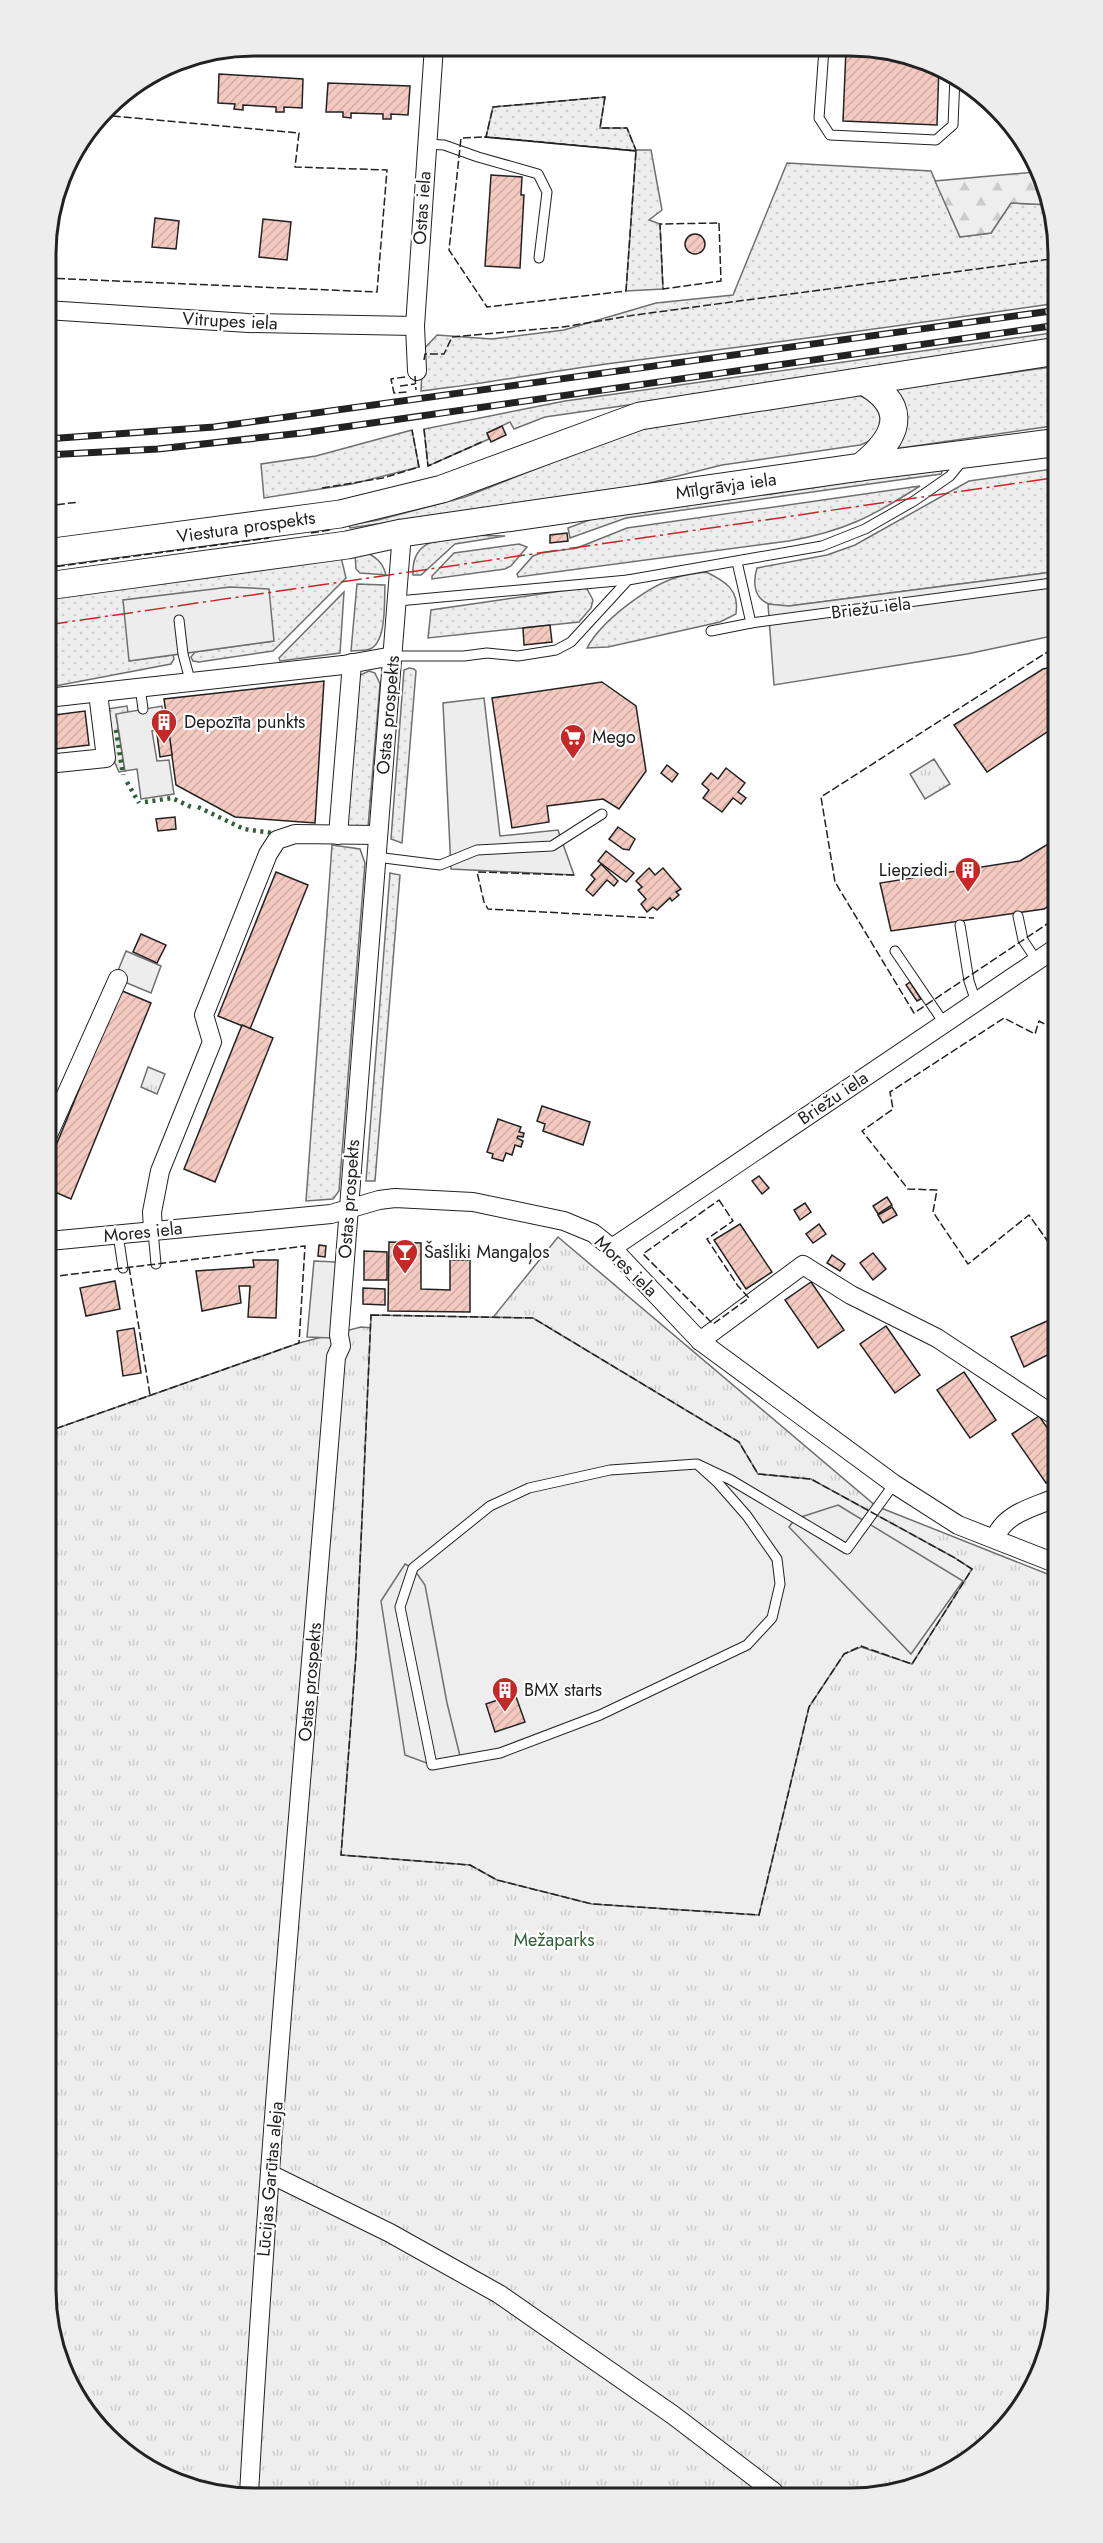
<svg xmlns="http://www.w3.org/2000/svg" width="1103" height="2543" font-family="Jost,sans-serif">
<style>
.grass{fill:url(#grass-dots);stroke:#6f6f6f;stroke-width:1.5}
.forest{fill:url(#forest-firs);stroke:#6f6f6f;stroke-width:1.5}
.park{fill:url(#park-tufts);stroke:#6f6f6f;stroke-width:1.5}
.pitch{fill:#eee;stroke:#6f6f6f;stroke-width:1.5}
.parking{fill:#ededed;stroke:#6f6f6f;stroke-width:1.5}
.building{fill:url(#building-hatch);stroke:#222;stroke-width:1.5}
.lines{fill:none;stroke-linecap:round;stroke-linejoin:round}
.service-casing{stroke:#222;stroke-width:11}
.minor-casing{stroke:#222;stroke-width:20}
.primary-casing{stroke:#222;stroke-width:29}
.service{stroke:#fff;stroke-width:9}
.minor{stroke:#fff;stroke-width:18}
.primary{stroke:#fff;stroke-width:27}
.rail-casing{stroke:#222;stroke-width:7}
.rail{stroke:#fff;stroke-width:4.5;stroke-dasharray:14;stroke-linecap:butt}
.hedge{stroke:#2f5e38;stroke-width:4.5;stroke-dasharray:3 4.5;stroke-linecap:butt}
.fence{stroke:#222;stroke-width:1.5;stroke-dasharray:8 3;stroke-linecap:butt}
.power{stroke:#c62828;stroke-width:1.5;stroke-dasharray:21 4.5 3 4.5;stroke-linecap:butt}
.labels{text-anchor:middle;stroke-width:4.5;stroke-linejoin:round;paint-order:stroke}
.street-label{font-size:18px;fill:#222;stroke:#fff}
.poi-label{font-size:18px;fill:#222;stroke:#fff;text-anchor:start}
.park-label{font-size:18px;fill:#2f5e38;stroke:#fff}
.rim{fill:none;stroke:#222;stroke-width:3}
</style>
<defs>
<pattern id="grass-dots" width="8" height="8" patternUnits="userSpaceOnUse" patternTransform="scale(1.5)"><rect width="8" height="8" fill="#eee"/><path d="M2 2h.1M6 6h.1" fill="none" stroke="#ccc" stroke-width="1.8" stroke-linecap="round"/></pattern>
<pattern id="forest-firs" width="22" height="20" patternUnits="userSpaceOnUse" patternTransform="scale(1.5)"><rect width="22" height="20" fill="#eee"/><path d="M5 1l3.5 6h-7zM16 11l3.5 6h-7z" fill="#ccc"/></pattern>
<pattern id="park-tufts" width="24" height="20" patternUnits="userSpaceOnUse" patternTransform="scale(1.5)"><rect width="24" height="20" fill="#eee"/><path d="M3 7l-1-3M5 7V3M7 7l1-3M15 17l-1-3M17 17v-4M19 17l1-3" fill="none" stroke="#ccc"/></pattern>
<pattern id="building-hatch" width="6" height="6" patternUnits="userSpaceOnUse" patternTransform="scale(1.5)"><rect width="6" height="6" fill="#f3c9c0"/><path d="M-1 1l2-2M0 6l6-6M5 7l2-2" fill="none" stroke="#d0aca5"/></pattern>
</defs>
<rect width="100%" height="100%" fill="#fff"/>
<g class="grass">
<polygon points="605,97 600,128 627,128 636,150 651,150 662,210 649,220 660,224 663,289 626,291 636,151 486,137 493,107"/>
<path d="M787,163L931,171L960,237L991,233L1011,203L1051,205V304C906,325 760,345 614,363C550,371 486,384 421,391L423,350L437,335L492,339L564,330L656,303L733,295Z"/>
<polygon points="1051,333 1051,344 545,417 514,429 510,422 487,433 489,439 428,466 424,429 565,401"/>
<polygon points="1051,367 1052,426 894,449 894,389"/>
<path d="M858,395C885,405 890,435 860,445L722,465L638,486L350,528L349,525L378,520L465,497L581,451L647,428Z"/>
<polygon points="412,430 419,467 352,484 264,498 261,464 316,456"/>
<polygon points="943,469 941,474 626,518 570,538 568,528 608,513"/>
<path d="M1052,469V572L789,606C783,605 774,606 769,604C753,598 753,581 757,568L827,555L855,545L969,481Z"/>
<path d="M920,486C873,516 845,531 789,541L518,577L517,574L533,556L541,553L577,548L627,528Z"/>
<path d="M469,535L505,536L455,544L421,575H413C411,538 441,540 469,535Z"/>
<polygon points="519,544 527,547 511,566 505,569 432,579 432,576 454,553"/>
<path d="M366,552C377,558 383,563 386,575L360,573L356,569L355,554Z"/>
<polygon points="341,557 346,578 273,651 199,662 193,661 191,657 195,652 274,641 129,661 173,655 174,659 171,664 50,687 47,686 47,598"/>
<path d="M706,572C725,581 740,590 736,614L720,622L608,647L587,648C602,620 651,583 682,576C690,574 698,573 706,572Z"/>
<path d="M357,584L385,585C384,601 387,642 370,649C365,651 357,650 351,651Z"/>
<polygon points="582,588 587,589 593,600 591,608 579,622 428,638 431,610"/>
<polygon points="344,592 340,653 280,661 279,658"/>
<polygon points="409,668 414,669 416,671 402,843 391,839 404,670"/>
<polygon points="369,671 375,673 380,684 368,827 353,830 345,822 358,676"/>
<polygon points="127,706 128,712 116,715 125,771 119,772 115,763 108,709"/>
<polygon points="332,845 360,849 365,863 339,1191 333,1199 306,1201"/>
<polygon points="390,873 400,875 375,1181 366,1181"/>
</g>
<polygon class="forest" points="1035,172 1051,200 1051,205 1011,203 991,233 960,237 935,181"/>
<g class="park">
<polygon points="934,759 950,784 925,799 910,774"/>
<polygon points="148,1067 165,1074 157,1094 141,1087"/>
<polygon points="558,1237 876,1506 1055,1577 1058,2302 1042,2369 1006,2427 965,2463 903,2491 213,2494 116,2446 73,2394 52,2343 49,1431 299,1343 361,1327 478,1336"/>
</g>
<polygon class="pitch" points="371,1315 533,1318 739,1442 758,1474 811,1479 955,1558 972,1569 912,1664 861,1647 844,1654 809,1707 759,1915 592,1904 497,1880 470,1865 341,1855 356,1654"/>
<g class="parking">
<polygon points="1052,572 1052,636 967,654 774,685 768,604 789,606"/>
<polygon points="230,587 269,589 274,641 129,661 123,600"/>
<polygon points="484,698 500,836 558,830 574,875 451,869 443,703"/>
<polygon points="162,706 165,729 152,731 157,761 169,760 174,794 141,799 137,769 125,771 116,714"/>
<polygon points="126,951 161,966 151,993 115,978"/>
<polygon points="314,1261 336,1262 332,1338 307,1337"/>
<polygon points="838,1505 963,1581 911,1654 789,1527 795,1519"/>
<polygon points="405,1564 413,1568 425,1585 447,1703 461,1760 432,1765 405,1755 381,1601"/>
</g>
<g class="building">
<polygon points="846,49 890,49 939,66 937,125 843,121"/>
<polygon points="219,74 303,79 302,108 284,107 284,112 276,112 276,107 243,105 243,110 234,109 235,104 218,103"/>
<polygon points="328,83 410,86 408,115 391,114 391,119 383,119 383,114 351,113 351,118 343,117 343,112 326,112"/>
<polygon points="491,175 522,177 521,195 524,195 520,268 485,266"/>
<polygon points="155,218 179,221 176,249 152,247"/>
<polygon points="263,219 291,222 287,260 259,257"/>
<circle cx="695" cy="244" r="10"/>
<polygon points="502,426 506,435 491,442 487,433"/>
<polygon points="567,533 568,541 550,543 550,535"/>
<polygon points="550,625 552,642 524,645 523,628"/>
<polygon points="1052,667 1053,728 987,772 954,725 1043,669"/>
<polygon points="324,681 315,823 235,817 176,785 164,699"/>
<polygon points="602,682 636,706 646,771 619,809 603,799 547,806 549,822 512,828 492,698"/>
<polygon points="85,711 89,745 47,750 47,716"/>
<polygon points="169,732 172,755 160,757 157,734"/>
<polygon points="667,765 678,774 672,782 661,773"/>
<polygon points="726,768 745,783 738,792 746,798 741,804 733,798 722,812 703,798 709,790 702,784 711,773 718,779"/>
<polygon points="175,817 176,829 158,831 156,819"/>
<polygon points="618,827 635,839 629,850 623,849 609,839"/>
<polygon points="1053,841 1053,903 1044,909 891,931 880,883 1020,861"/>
<polygon points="606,851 634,873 626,882 598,861"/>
<polygon points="601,864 618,881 614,886 607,880 593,896 586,890 595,879 591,875"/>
<polygon points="649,868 655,875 663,868 681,889 676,892 679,895 672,901 670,898 657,910 653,907 647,912 641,904 646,899 638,890 642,887 636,881"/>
<polygon points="276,872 308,885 250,1029 218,1016"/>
<polygon points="141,934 166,945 157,963 133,952"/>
<polygon points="910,982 921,999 917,1001 906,985"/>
<polygon points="120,990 151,1003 71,1199 48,1189 48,1165"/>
<polygon points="242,1025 273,1038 215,1182 184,1169"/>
<polygon points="542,1106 590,1122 583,1145 543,1131 545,1124 537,1121"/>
<polygon points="498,1119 521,1127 519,1132 524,1133 523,1137 518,1136 517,1138 523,1141 521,1147 515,1145 512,1155 506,1153 503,1161 492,1158 493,1154 487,1152"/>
<polygon points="759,1176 769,1188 762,1194 752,1181"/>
<polygon points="887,1197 892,1205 878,1214 873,1206"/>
<polygon points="805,1203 811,1212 800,1220 794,1210"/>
<polygon points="892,1207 897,1215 883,1223 878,1215"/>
<polygon points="740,1224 772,1272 746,1289 714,1240"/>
<polygon points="819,1224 826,1234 813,1243 806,1234"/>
<polygon points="389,1242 421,1243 421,1289 450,1290 450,1260 470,1260 470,1312 388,1311"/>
<polygon points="319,1245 326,1246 325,1257 318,1256"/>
<polygon points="364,1251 387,1252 387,1280 364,1280"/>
<polygon points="873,1253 886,1269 873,1280 860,1263"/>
<polygon points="832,1255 845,1264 840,1271 827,1263"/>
<polygon points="253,1260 278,1260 276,1318 248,1317 250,1286 239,1286 241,1303 202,1311 196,1271 254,1267"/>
<polygon points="115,1281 120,1309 86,1316 80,1288"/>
<polygon points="811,1282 844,1330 818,1348 785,1300"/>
<polygon points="363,1288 385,1289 385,1305 363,1304"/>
<polygon points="1054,1318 1055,1351 1024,1367 1011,1337"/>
<polygon points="886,1326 920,1375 895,1393 860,1344"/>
<polygon points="134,1328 141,1373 123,1376 117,1331"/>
<polygon points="964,1372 996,1420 970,1438 937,1390"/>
<polygon points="1039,1416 1055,1439 1055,1477 1046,1483 1012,1434"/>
<polygon points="515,1694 525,1722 495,1732 486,1704"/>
</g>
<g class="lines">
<g class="service-casing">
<g id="service">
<polyline points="824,49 819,118 830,135 936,140 953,125 955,76"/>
<polyline points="426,144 444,145 478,157 538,174 547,192 539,258"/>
<polyline points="737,562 751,623 1052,583"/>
<polyline points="398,601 628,580"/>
<polyline points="179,620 183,654 190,680"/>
<polyline points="711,631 751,623"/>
<polyline points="393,656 464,656 487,653 518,656 556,650 571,642 628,580 822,546 865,529 914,501 950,476 963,460"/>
<polyline points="140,687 143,709"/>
<polyline points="376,857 440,865 477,850 552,846 602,814"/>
<polyline points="1018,916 1023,940 1037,961"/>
<polyline points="960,925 969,981 976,1002"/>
<polyline points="895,951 944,1023"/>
<polyline points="153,1231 156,1264"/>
<polyline points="118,1234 123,1268"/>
<polyline points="697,1464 718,1483 747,1516 777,1559 780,1584 772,1618 747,1645 600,1715 500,1753 432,1765 400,1607 413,1568 490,1506 529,1488 610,1470 697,1464 731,1480 847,1549 894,1484"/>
</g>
</g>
<g class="minor-casing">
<g id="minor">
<polyline points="46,310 248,323 415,326"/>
<polyline points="417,371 415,326 434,46"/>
<polyline points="47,698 343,665 393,656"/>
<polyline points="47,764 106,758 98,693"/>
<polyline points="338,835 352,663"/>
<polyline points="48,1135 118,979"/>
<polyline points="153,1231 152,1212 160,1171 212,1042 204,1015 268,854 277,840 295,834 378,835"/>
<polyline points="49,1241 331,1214 379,1200 395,1198 473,1202 564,1221 593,1233 612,1248 700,1341 894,1484 958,1525 1055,1563"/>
<polyline points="612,1248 1053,950"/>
<polyline points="700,1341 803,1265 851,1295 937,1338 1055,1416"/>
<path d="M995,1538C1005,1513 1032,1508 1055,1498"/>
<polyline points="270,2174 390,2233 499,2294 673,2415 774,2492"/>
<path d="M249,2494C270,2114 306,1736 336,1357L341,1346L339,1335L402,533"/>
</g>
</g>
<g class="primary-casing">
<g id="primary">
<path d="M861,467C897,438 911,408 864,381"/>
<polyline points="46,553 340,514 442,489 640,416 1051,352"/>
<polyline points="47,586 347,545 402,533 861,467 1052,443"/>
</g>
</g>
<use href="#service" class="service"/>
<use href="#minor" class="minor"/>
<use href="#primary" class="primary"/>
<g class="rail-casing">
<g id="rail">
<polyline points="46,439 214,427 1051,311"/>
<polyline points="46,455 158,449 302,433 1051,326"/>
</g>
</g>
<use href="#rail" class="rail"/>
<g class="hedge">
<polyline points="116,730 123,775"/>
<polyline points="127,782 139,803"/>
<polyline points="145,802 172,798 191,807"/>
<polyline points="198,807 244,829 272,833"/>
</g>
<g class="fence">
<polygon points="605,97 600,128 627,128 636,151 486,137 493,107"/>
<polygon points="484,137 636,151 626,291 487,307 449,250 461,138"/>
<polygon points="719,223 721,281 663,289 660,224"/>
<polyline points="46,278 377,292 387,170 295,167 299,133 102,115"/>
<polyline points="424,360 425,354 444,354 452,337 563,327 635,315 1051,259"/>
<polyline points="415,376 416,390"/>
<polyline points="405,377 391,379 394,393 407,392"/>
<polyline points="400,386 415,384"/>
<polyline points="424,429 428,466 484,441"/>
<polyline points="322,488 383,478 419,467 412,430"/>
<polyline points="46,506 79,502"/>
<polyline points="311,533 330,530"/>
<polyline points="46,568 269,538"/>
<polyline points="1052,649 821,797 835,882 914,1013 1053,920"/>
<polyline points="574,875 477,872 484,902 488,909 654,918"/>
<polyline points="1054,1029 1039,1021 1035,1034 1004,1018 890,1092 893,1109 862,1131 908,1189 937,1190 933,1212 968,1264 1029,1215 1054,1250"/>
<polygon points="719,1200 733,1221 707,1239 738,1286 749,1298 713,1324 643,1254"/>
<polyline points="129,1267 150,1395"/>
<polyline points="49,1277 305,1246 299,1343 49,1431"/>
<polygon points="371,1315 533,1318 739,1442 758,1474 811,1479 955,1558 972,1569 912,1664 861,1646 844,1654 809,1707 759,1915 592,1904 497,1880 470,1865 341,1855 356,1654"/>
</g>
<polyline class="power" points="47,625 1052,478"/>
</g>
<defs>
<g id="building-pin" transform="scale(1.35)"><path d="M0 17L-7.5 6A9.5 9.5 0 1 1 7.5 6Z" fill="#c62828" stroke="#fff"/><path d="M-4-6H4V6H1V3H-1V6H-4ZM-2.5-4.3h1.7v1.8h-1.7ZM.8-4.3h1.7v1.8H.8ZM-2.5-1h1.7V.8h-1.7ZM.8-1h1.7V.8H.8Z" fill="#fff"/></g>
<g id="supermarket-pin" transform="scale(1.35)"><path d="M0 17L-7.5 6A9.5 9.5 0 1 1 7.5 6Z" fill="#c62828" stroke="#fff"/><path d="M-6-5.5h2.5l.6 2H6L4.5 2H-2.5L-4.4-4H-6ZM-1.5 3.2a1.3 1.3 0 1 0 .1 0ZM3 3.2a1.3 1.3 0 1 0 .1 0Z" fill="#fff"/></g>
<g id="bar-pin" transform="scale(1.35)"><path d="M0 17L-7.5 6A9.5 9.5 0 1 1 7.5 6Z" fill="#c62828" stroke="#fff"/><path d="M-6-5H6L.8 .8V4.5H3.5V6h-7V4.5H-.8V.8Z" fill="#fff"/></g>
</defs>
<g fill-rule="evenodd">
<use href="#building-pin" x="164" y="722"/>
<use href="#supermarket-pin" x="573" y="737"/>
<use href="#building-pin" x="968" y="870"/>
<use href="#bar-pin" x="405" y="1252"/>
<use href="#building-pin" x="505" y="1690"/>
</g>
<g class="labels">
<g class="street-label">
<text transform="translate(422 208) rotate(-86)" y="6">Ostas iela</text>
<text transform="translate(230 321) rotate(3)" y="6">Vitrupes iela</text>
<text transform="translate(726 486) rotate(-8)" y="6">Mīlgrāvja iela</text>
<text transform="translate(246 527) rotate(-8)" y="6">Viestura prospekts</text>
<text transform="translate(871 608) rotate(-7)" y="6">Briežu iela</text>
<text transform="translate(388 715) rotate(-85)" y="6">Ostas prospekts</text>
<text transform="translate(833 1098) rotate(-34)" y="6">Briežu iela</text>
<text transform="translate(349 1199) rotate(-86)" y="6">Ostas prospekts</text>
<text transform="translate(143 1232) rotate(-6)" y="6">Mores iela</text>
<text transform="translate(626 1266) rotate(44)" y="6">Mores iela</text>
<text transform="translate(310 1682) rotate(-85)" y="6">Ostas prospekts</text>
<text transform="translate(270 2179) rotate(-85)" y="6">Lūcijas Garūtas aleja</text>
</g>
<g class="poi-label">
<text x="184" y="728">Depozīta punkts</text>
<text x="592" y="743">Mego</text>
<text x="948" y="876" text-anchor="end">Liepziedi</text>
<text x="424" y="1258">Šašliki Mangaļos</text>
<text x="524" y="1696">BMX starts</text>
</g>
<g class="park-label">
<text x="554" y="1946">Mežaparks</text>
</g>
</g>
<path d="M0 0H1103V2543H0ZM254 56H850A198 198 0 0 1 1048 254V2290A198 198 0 0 1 850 2488H254A198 198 0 0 1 56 2290V254A198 198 0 0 1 254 56Z" fill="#ededed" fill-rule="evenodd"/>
<path class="rim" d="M254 56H850A198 198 0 0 1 1048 254V2290A198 198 0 0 1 850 2488H254A198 198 0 0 1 56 2290V254A198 198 0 0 1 254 56Z"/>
</svg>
